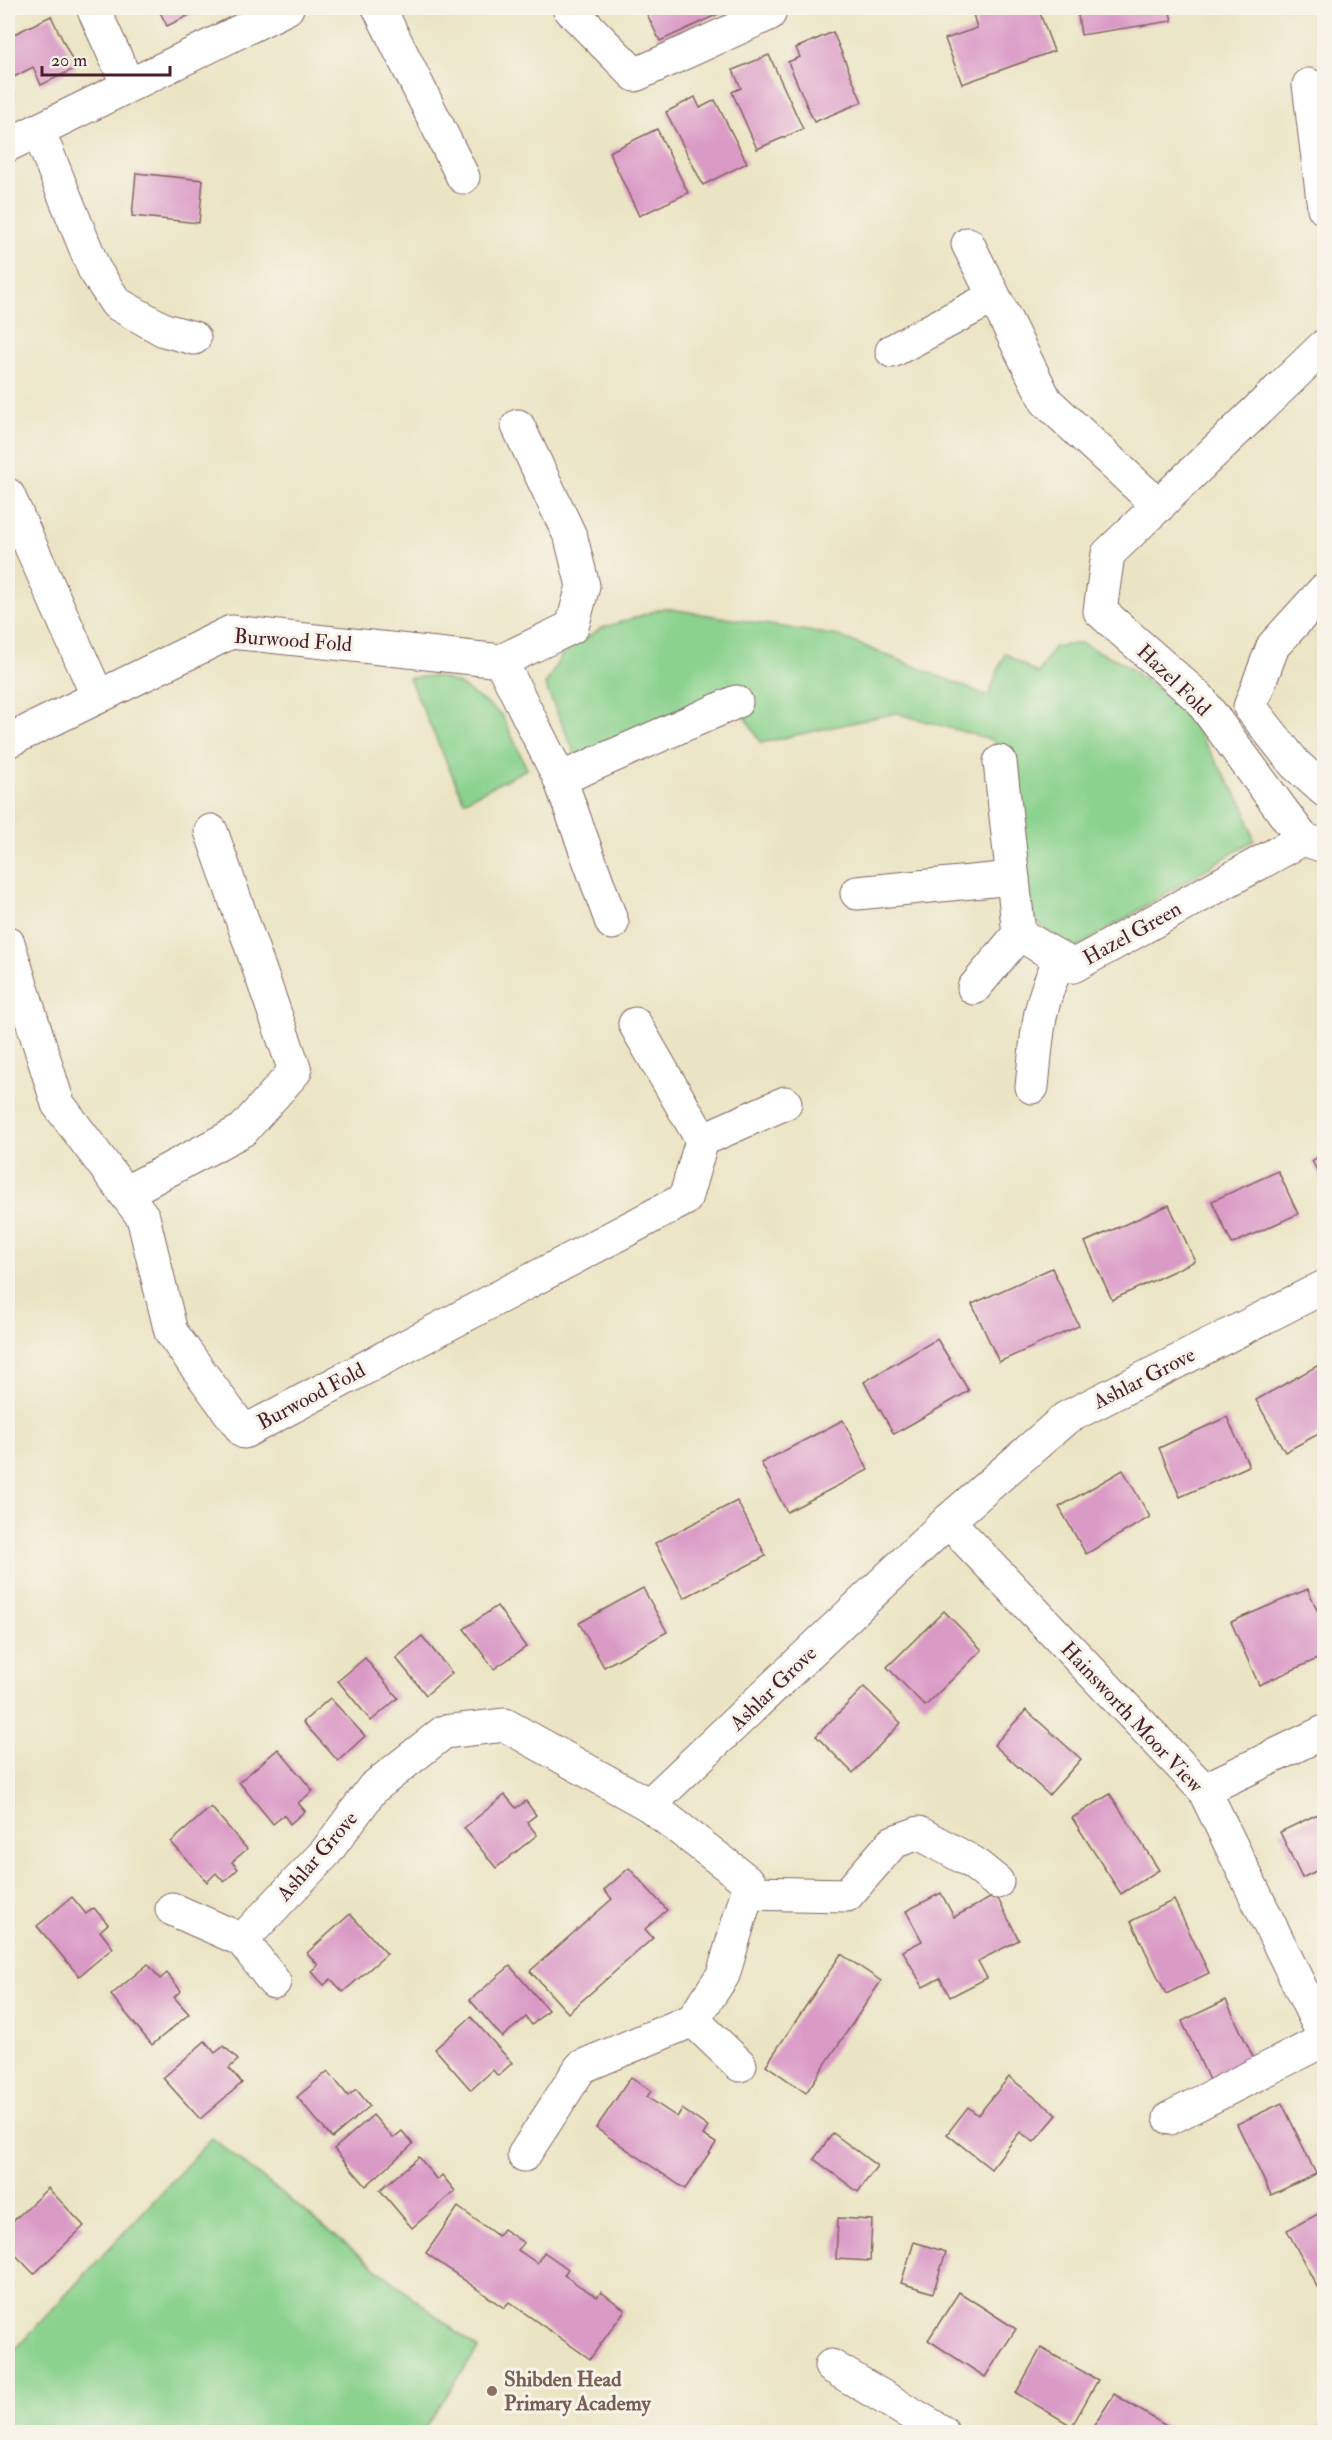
<svg xmlns="http://www.w3.org/2000/svg" width="1332" height="2440" font-family="'IM FELL Double Pica',serif">
<style>
.green{fill:#8ad28d;stroke:#6a785c;stroke-width:1.5}
.building{fill:#da9ac6}
.lines{fill:none;stroke-linecap:round;stroke-linejoin:round}
.minor-casing{stroke:#826461;stroke-width:35}
.minor{stroke:#fff;stroke-width:33}
.education-dot{fill:#8d6e63;stroke:#f7f3e8;stroke-width:2}
.labels{text-anchor:middle;stroke-width:6;stroke-linejoin:round;paint-order:stroke}
.street-label{font-size:21px;fill:#4a1f2b;stroke:#f7f3e8}
.education-label{font-size:21px;font-weight:bold;fill:#785e54;stroke:#f7f3e8;text-anchor:start}
</style>
<rect width="100%" height="100%" fill="#f7f3e8"/>
<filter id="ink" filterUnits="userSpaceOnUse"><feTurbulence type="fractalNoise" baseFrequency=".0167" numOctaves="2"/><feDisplacementMap in="SourceGraphic" scale="12" xChannelSelector="R" yChannelSelector="G"/><feConvolveMatrix kernelMatrix="1 2 1 2 8 2 1 2 1" color-interpolation-filters="sRGB"/></filter>
<filter id="wash" filterUnits="userSpaceOnUse"><feTurbulence type="fractalNoise" baseFrequency=".008" numOctaves="4" result="noise"/><feDisplacementMap in="SourceGraphic" scale="24" xChannelSelector="R" yChannelSelector="G"/><feGaussianBlur stdDeviation="1.35" result="paint"/><feColorMatrix in="noise" values="0 0 0 0 0 0 0 0 0 0 0 0 0 0 0 0 0 1.4 0 .05"/><feComposite in="paint" operator="in"/></filter>
<g filter="url(#wash)">
<rect width="100%" height="100%" fill="#ebe4c4"/>
<g class="green">
<polygon points="664,608 839,636 988,696 1005,653 1038,674 1054,647 1081,643 1121,662 1183,708 1244,807 1254,840 1072,951 1016,905 1000,762 993,740 896,713 761,743 736,703 582,769 545,685 563,653 602,628"/>
<polygon points="435,676 459,684 502,715 527,769 464,801 409,678"/>
<polygon points="212,2138 478,2349 422,2432 8,2432 8,2357"/>
</g>
<g id="blocks">
<g class="building">
<polygon points="158,8 199,8 200,10 167,26"/>
<polygon points="644,8 723,8 725,11 660,41"/>
<polygon points="990,8 1038,8 1054,51 962,84 945,39 977,28 973,14"/>
<polygon points="1077,8 1169,8 1172,21 1081,35"/>
<polygon points="51,16 76,68 41,85 33,67 8,80 8,37"/>
<polygon points="833,32 862,102 814,122 788,62 800,57 796,48"/>
<polygon points="769,55 803,129 757,149 732,92 741,88 733,70"/>
<polygon points="8,82 15,96 8,100"/>
<polygon points="695,97 700,108 715,100 747,163 703,185 666,112"/>
<polygon points="657,129 688,193 639,216 609,152"/>
<polygon points="136,173 203,180 199,223 132,216"/>
<polygon points="1321,963 1324,963 1324,992 1323,992"/>
<polygon points="1324,1153 1324,1184 1312,1161"/>
<polygon points="1278,1171 1298,1214 1232,1244 1212,1201"/>
<polygon points="1169,1205 1195,1261 1112,1300 1085,1242"/>
<polygon points="1052,1268 1079,1326 999,1362 972,1304"/>
<polygon points="937,1339 969,1391 894,1434 864,1382"/>
<polygon points="1324,1362 1324,1431 1285,1452 1256,1400"/>
<polygon points="1227,1417 1249,1466 1180,1497 1159,1448"/>
<polygon points="843,1420 868,1470 787,1512 761,1463"/>
<polygon points="1123,1470 1150,1517 1086,1554 1059,1507"/>
<polygon points="737,1501 766,1556 684,1598 655,1543"/>
<polygon points="643,1588 667,1632 604,1667 579,1623"/>
<polygon points="1308,1589 1324,1626 1324,1656 1259,1685 1231,1622"/>
<polygon points="497,1606 526,1647 494,1669 464,1629"/>
<polygon points="944,1611 982,1650 925,1706 887,1667"/>
<polygon points="422,1636 452,1673 426,1695 396,1658"/>
<polygon points="365,1658 398,1698 371,1721 338,1681"/>
<polygon points="864,1687 901,1723 853,1773 816,1736"/>
<polygon points="330,1698 365,1736 338,1761 303,1722"/>
<polygon points="1026,1710 1081,1759 1049,1795 994,1745"/>
<polygon points="278,1749 313,1791 298,1803 305,1811 290,1824 284,1815 273,1824 239,1782"/>
<polygon points="1110,1794 1159,1870 1121,1894 1072,1818"/>
<polygon points="505,1795 516,1808 526,1801 536,1815 527,1822 537,1835 496,1868 464,1828"/>
<polygon points="211,1807 247,1849 232,1862 238,1869 224,1882 216,1873 207,1882 171,1842"/>
<polygon points="1324,1811 1324,1867 1302,1878 1280,1832"/>
<polygon points="629,1868 667,1910 645,1929 653,1938 568,2013 530,1971 612,1899 604,1890"/>
<polygon points="941,1893 954,1917 996,1895 1019,1940 978,1961 987,1978 950,1997 940,1978 923,1987 903,1951 922,1941 906,1911"/>
<polygon points="72,1897 86,1914 94,1908 108,1924 100,1931 113,1948 79,1976 37,1926"/>
<polygon points="1174,1900 1209,1973 1166,1994 1131,1921"/>
<polygon points="350,1914 387,1954 343,1992 331,1979 324,1985 311,1971 318,1965 307,1953"/>
<polygon points="841,1954 881,1981 806,2093 766,2065"/>
<polygon points="148,1964 160,1979 167,1973 181,1991 174,1997 189,2014 152,2045 111,1995"/>
<polygon points="510,1966 548,2010 532,2025 526,2017 502,2037 470,2000"/>
<polygon points="1226,2000 1259,2070 1214,2091 1182,2021"/>
<polygon points="471,2017 512,2063 498,2076 493,2070 471,2090 435,2049"/>
<polygon points="205,2041 215,2053 224,2046 238,2060 229,2068 242,2083 200,2119 163,2078"/>
<polygon points="328,2071 348,2096 356,2089 370,2106 332,2138 297,2097"/>
<polygon points="631,2077 651,2091 647,2097 677,2117 682,2109 708,2127 703,2135 716,2143 685,2189 596,2128"/>
<polygon points="1009,2077 1057,2115 1034,2142 1020,2132 991,2169 947,2134 968,2107 978,2115"/>
<polygon points="1282,2103 1316,2174 1271,2195 1237,2124"/>
<polygon points="373,2115 393,2138 402,2131 413,2144 366,2186 334,2149"/>
<polygon points="833,2133 877,2166 858,2192 814,2159"/>
<polygon points="419,2157 437,2180 442,2175 455,2191 412,2228 380,2190"/>
<polygon points="48,2188 84,2226 34,2274 8,2247 8,2226"/>
<polygon points="458,2207 498,2236 503,2229 524,2243 518,2250 537,2263 544,2252 568,2269 564,2275 581,2287 597,2297 601,2292 625,2310 590,2359 509,2302 504,2308 426,2253"/>
<polygon points="1324,2211 1324,2300 1287,2230"/>
<polygon points="838,2218 872,2220 870,2261 836,2259"/>
<polygon points="914,2242 946,2252 933,2293 901,2283"/>
<polygon points="959,2292 1016,2329 985,2377 928,2340"/>
<polygon points="1041,2348 1098,2380 1072,2426 1016,2393"/>
<polygon points="1114,2394 1176,2432 1090,2432"/>
<polygon points="1324,2419 1324,2432 1314,2432"/>
</g>
</g>
</g>
<g filter="url(#ink)">
<use href="#blocks" fill-opacity="0" stroke="#826461" stroke-width="1.5"/>
<g class="lines">
<g class="minor-casing">
<g id="minor">
<polyline points="93,8 128,85"/>
<polyline points="379,8 463,177"/>
<polyline points="569,8 635,75 769,14"/>
<polyline points="1309,85 1324,208"/>
<polyline points="38,130 94,269 116,303 164,330 194,338"/>
<polyline points="8,145 287,8"/>
<polyline points="968,244 1046,401 1159,506"/>
<polyline points="1324,346 1108,554 1100,611 1199,698 1303,839 1324,846"/>
<polyline points="892,351 993,297"/>
<polyline points="8,495 98,697"/>
<polyline points="1324,590 1273,646 1250,707 1295,764 1324,790"/>
<polyline points="501,661 560,779 612,923"/>
<polyline points="8,741 231,632 501,661 572,627 583,586 571,538 518,426"/>
<polyline points="1000,762 1019,934 1073,966 1303,839"/>
<polyline points="560,779 736,702"/>
<polyline points="857,893 1013,878"/>
<polyline points="8,943 58,1104 143,1217 171,1332 244,1432 685,1199 702,1140 635,1024"/>
<polyline points="974,988 1019,934"/>
<path d="M1032,1087C1037,1039 1037,1002 1061,959"/>
<polyline points="702,1140 785,1103"/>
<polyline points="125,1193 243,1130 295,1071 211,831"/>
<polyline points="948,1521 1204,1790 1324,2036"/>
<polyline points="1204,1790 1324,1732"/>
<polyline points="749,1893 847,1895 893,1842 919,1833 972,1862 997,1882"/>
<polyline points="172,1909 242,1940 274,1982"/>
<polyline points="242,1940 326,1852 373,1788 444,1732 505,1725 649,1805 948,1521 1066,1418 1324,1287"/>
<polyline points="693,2020 740,2065"/>
<polyline points="1170,2118 1324,2040"/>
<polyline points="524,2155 581,2067 693,2020 723,1975 750,1883 649,1805"/>
<polyline points="831,2366 942,2432"/>
</g>
</g>
<use href="#minor" class="minor"/>
</g>
</g>
<circle class="education-dot" cx="492" cy="2391" r="6"/>
<g class="labels">
<g class="street-label">
<text transform="translate(293 640) rotate(4)" y="7">Burwood Fold</text>
<text transform="translate(1174 680) rotate(44)" y="7">Hazel Fold</text>
<text transform="translate(1132 933) rotate(-29)" y="7">Hazel Green</text>
<text transform="translate(1144 1378) rotate(-27)" y="7">Ashlar Grove</text>
<text transform="translate(311 1396) rotate(-28)" y="7">Burwood Fold</text>
<text transform="translate(773 1688) rotate(-44)" y="7">Ashlar Grove</text>
<text transform="translate(1132 1717) rotate(47)" y="7">Hainsworth Moor View</text>
<text transform="translate(317 1856) rotate(-49)" y="7">Ashlar Grove</text>
</g>
<g class="education-label">
<text x="504" y="2386">Shibden Head<tspan x="504" dy="24">Primary Academy</tspan></text>
</g>
</g>
<rect width="1332" height="2440" fill="none" stroke="#f7f3e8" stroke-width="30"/>
<path d="M42 66v9h128v-9" fill="none" stroke="#4a1f2b" stroke-width="3"/>
<text x="51" y="66" font-size="18" fill="#4a1f2b" stroke="#f7f3e8" stroke-width="4.5" paint-order="stroke">20 m</text>
</svg>
